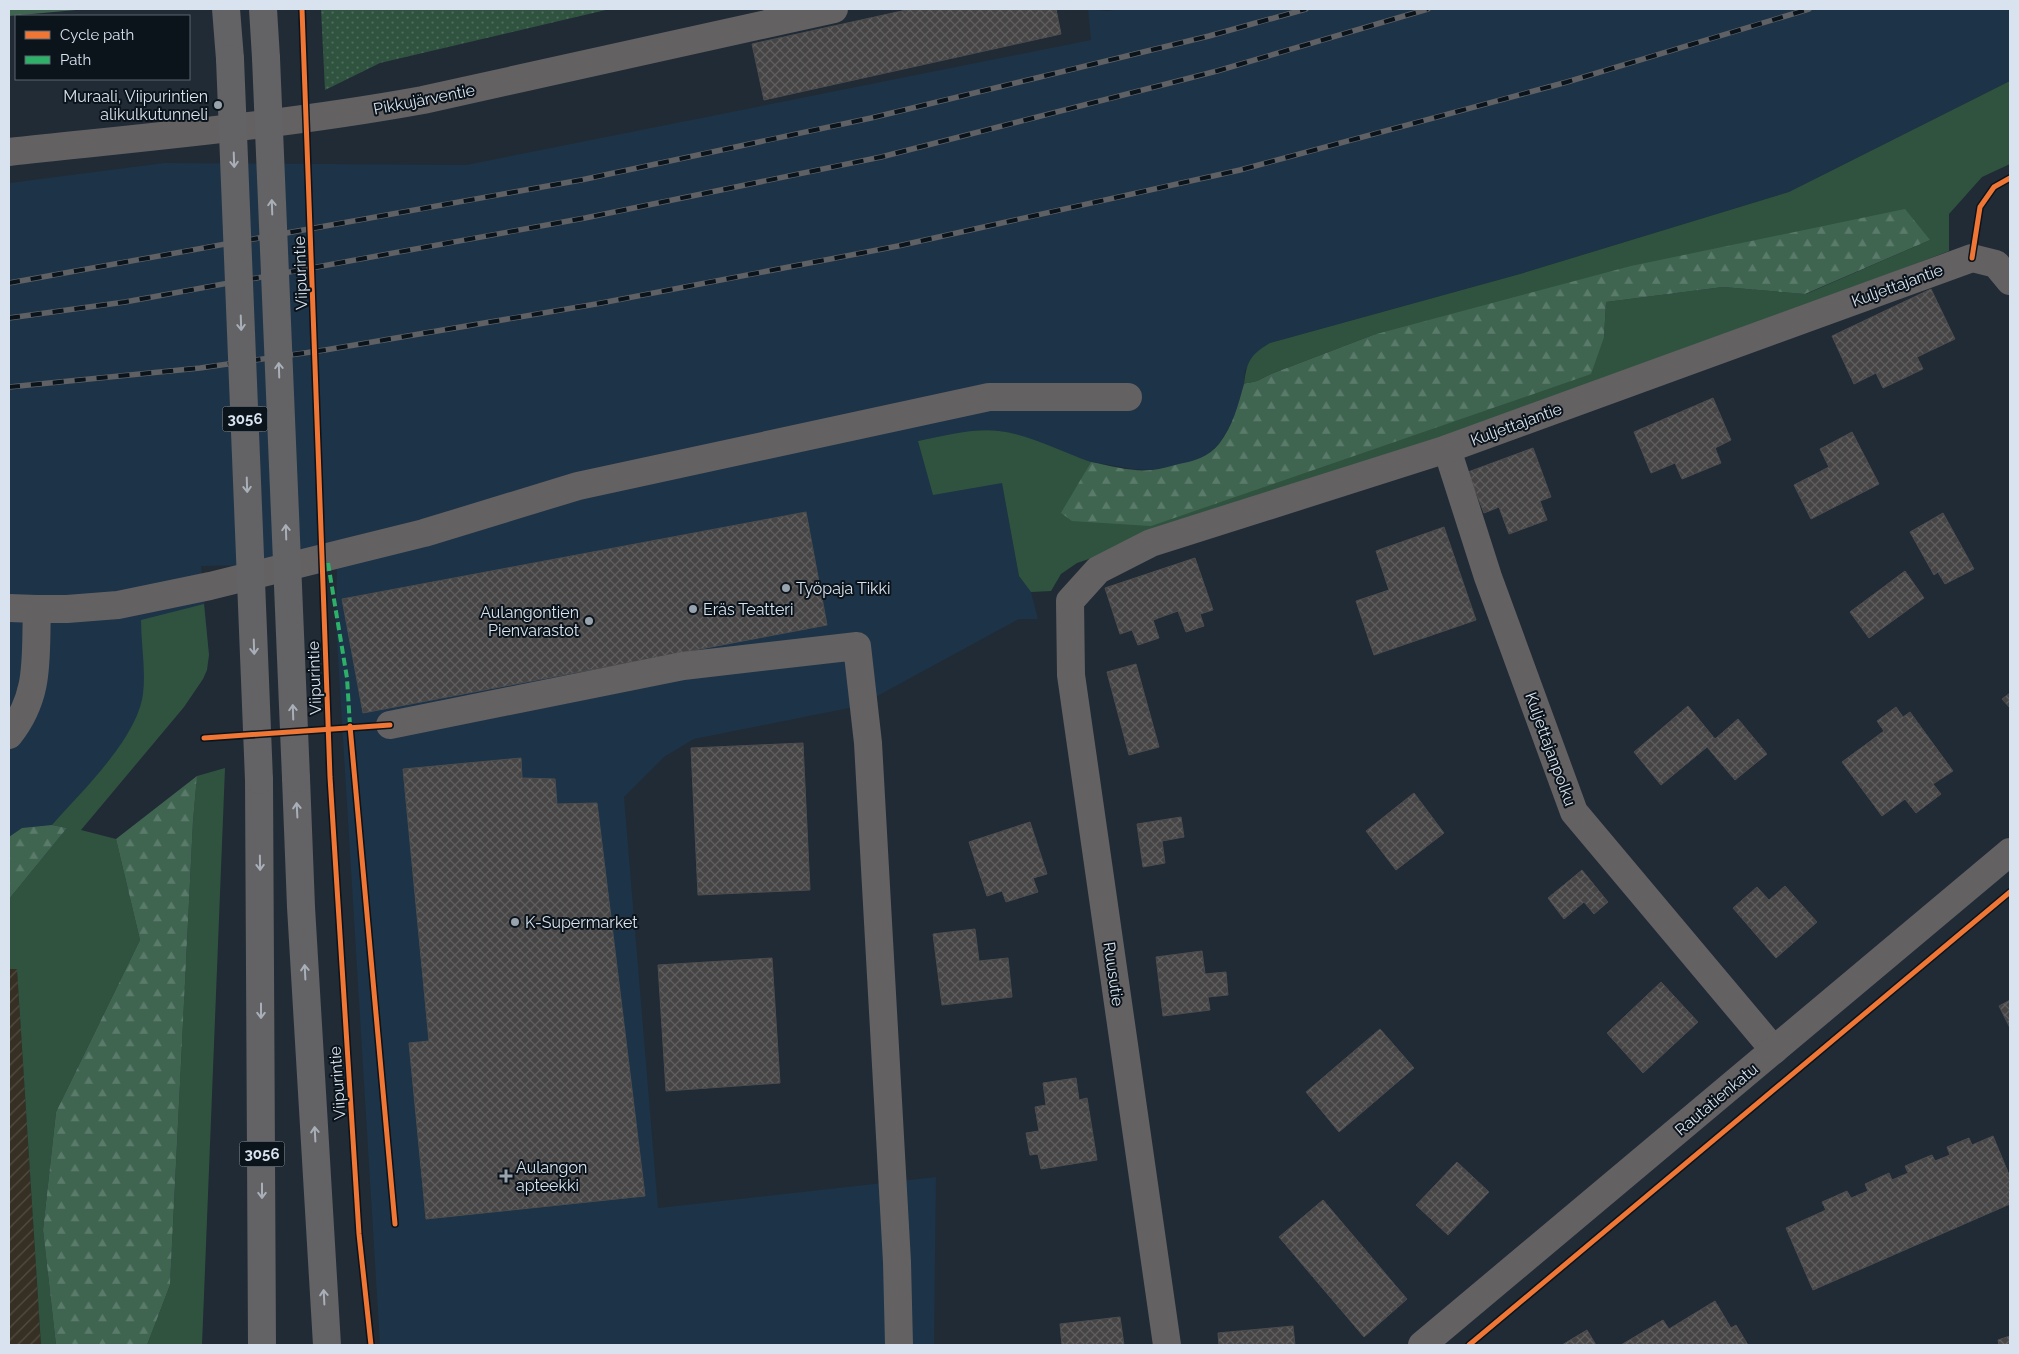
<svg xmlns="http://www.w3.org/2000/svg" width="2019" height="1354" font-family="Raleway,sans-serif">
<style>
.built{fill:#1d3347}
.industrial{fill:url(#industrial-furrows)}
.grass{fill:#305340}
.forest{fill:url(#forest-firs)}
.park{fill:url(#park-dots)}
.building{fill:url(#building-cross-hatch);stroke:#4d4d4e}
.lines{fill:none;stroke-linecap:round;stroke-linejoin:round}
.minor{stroke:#646163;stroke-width:28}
.major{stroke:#636265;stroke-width:28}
.rail-casing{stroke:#5f6165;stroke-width:5.5}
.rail{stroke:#0b131b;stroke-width:4;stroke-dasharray:11;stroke-linecap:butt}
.major-bridge{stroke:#636265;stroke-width:28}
.quiet{stroke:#2db169;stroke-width:4;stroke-dasharray:8 4;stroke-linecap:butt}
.cycleway-casing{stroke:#0b131b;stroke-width:8}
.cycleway{stroke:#f07635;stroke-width:5}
.oneway{stroke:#a9afb8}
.poi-dot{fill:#98a3ae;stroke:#0b131b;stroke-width:2}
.labels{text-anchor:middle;stroke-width:4;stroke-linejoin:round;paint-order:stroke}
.shield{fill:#0b131b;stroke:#9aa5af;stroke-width:1}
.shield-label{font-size:15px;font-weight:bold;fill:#d8e3ef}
.poi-label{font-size:16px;fill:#d8e3ef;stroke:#0b131b;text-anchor:start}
.street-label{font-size:16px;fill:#d8e3ef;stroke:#0b131b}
</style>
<defs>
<pattern id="industrial-furrows" width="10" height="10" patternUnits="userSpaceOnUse" patternTransform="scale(1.25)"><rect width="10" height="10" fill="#362f23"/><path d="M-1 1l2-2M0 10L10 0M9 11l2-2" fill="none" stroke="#524d43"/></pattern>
<pattern id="forest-firs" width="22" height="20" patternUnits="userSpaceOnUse" patternTransform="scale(1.25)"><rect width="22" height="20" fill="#3f6551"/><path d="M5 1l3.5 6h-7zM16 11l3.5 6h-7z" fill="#5a7b6a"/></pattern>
<pattern id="park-dots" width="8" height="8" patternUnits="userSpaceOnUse" patternTransform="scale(1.25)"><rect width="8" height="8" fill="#305340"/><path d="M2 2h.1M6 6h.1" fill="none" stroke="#4d6c5c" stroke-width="1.8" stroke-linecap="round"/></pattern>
<pattern id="building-cross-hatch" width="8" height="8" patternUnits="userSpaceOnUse" patternTransform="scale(1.25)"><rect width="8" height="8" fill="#464445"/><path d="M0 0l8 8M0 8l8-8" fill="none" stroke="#605f60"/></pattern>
</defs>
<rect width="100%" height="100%" fill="#212b35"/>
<polygon class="built" points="1088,9 1107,11 1121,9 2010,9 2010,81 1789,192 1520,274 1270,343 1245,370 1244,384 1234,418 1227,431 1219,444 1208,454 1194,462 1151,470 1133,469 1091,462 1000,431 981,430 918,441 1002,482 1019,576 1031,592 1038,619 1019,619 859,706 694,739 664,757 624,797 658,1208 936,1177 934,1345 380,1345 336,624 337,564 201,566 209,655 9,899 9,183 164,163 466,165 1091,40"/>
<polygon class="industrial" points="17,968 41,1345 9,1345 9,969"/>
<g class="grass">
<path d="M2010,81V164L1982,177L1949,214V251L1593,388L1077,563L1061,574L1051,591L1031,592L1019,576L1002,483L933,495L918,441C944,436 973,428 999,431C1031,435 1061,452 1091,462L1062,513L1604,337L1606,302L1723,287L1806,294L1930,240L1373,335L1271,374L1257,381L1244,384C1247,361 1250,355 1270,343L1520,274L1789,192Z"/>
<path d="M204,604L209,655L207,670L203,679L184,707L81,830L116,839L140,940L56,1112L43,1230L56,1345H41L17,969H9V899L67,828L52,825C82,791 137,739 143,694C146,669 141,645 141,620Z"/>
<polygon points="225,768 202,1345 147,1345 170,1285 193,821 197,776"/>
</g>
<g class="forest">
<polygon points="9,9 87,9 9,16"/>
<path d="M1905,209L1930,240L1805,294L1723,287L1606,302L1604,337L1591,374L1151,526L1072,521L1061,513L1091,462C1111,466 1133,472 1152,470C1161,469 1170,466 1179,464C1195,461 1208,457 1219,444C1233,426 1238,405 1244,384L1257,381L1271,374L1373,335L1631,266Z"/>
<polygon points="197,776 193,821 170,1285 147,1345 56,1345 43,1230 56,1112 140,940 116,839"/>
<polygon points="52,825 67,828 9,899 9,837 22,828"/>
</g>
<polygon class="park" points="321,9 610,9 380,63 325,90"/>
<g class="building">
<polygon points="911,9 1039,9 1039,10 1056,9 1061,34 764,100 752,44"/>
<polygon points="1931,289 1955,339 1917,357 1923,369 1883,388 1876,373 1854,384 1832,336"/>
<polygon points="1713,398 1731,440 1715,448 1721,463 1682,479 1675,463 1651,473 1634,432"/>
<polygon points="1852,432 1879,484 1811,519 1794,485 1829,467 1820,449"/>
<polygon points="1533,448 1551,497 1540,501 1547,520 1509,534 1499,507 1484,513 1468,472"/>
<polygon points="806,512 827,625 363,713 342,599"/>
<polygon points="1943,513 1974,569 1945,584 1938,572 1934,575 1910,532"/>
<polygon points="1444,527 1476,620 1374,655 1356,601 1389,590 1376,551"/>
<polygon points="1195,558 1213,610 1200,614 1204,626 1186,632 1178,611 1153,620 1159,638 1138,645 1132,630 1120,634 1105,588"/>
<polygon points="1905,571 1924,598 1869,638 1850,612"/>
<polygon points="1136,664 1159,747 1129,755 1107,672"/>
<polygon points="2010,693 2010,708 2002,699"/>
<polygon points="1688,706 1715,739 1738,719 1767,754 1735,780 1707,747 1661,785 1634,752"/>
<polygon points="1896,707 1903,717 1910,712 1953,771 1933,784 1941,794 1916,813 1905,799 1882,816 1842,762 1884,731 1877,721"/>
<polygon points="803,743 810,890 698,895 691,748"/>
<polygon points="521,758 522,778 555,779 557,804 597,803 645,1196 426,1219 409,1043 429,1041 403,769"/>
<polygon points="1414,793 1444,833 1396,870 1366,831"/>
<polygon points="1181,817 1184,837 1162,841 1165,863 1143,867 1137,824"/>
<polygon points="1030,822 1047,874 1033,878 1038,892 1006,902 1002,891 987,896 969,842"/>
<polygon points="1582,870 1608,902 1594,914 1584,902 1564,919 1548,898"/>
<polygon points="1785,886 1817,922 1776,958 1733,908 1757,887 1769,900"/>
<polygon points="975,929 979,961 1008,958 1012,997 942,1005 933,934"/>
<polygon points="1202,951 1205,974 1226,972 1228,995 1208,997 1210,1010 1163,1016 1156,957"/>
<polygon points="772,958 780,1083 666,1091 658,965"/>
<polygon points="1661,982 1698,1022 1643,1073 1607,1033"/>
<polygon points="2010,1000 2010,1028 1999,1006"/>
<polygon points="1380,1029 1414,1068 1339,1132 1306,1092"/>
<polygon points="1076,1078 1079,1100 1087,1098 1097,1160 1041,1169 1038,1154 1030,1155 1026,1133 1039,1131 1035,1107 1046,1105 1043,1083"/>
<polygon points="1993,1136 2010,1177 2010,1204 1813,1290 1786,1228 1826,1210 1822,1202 1847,1191 1851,1198 1868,1191 1865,1184 1889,1173 1892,1180 1908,1173 1905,1166 1932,1155 1935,1161 1950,1155 1947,1147 1969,1138 1972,1145"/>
<polygon points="1457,1162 1489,1192 1448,1235 1416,1205"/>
<polygon points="1323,1200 1407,1299 1364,1337 1279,1237"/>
<polygon points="1715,1301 1731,1328 1736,1325 1748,1345 1621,1345 1663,1320 1669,1329"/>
<polygon points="1120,1317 1124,1345 1062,1345 1060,1324"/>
<polygon points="1293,1326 1295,1345 1219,1345 1218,1333"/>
<polygon points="1587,1330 1596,1345 1562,1345"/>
<polygon points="2010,1336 2010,1345 1999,1345 1998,1340"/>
</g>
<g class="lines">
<g class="minor">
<path d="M9,152C147,137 286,125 423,100L834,9"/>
<polyline points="1447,449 1488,577 1574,812 1774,1050"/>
<polyline points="9,608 37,609"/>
<polyline points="390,725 683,666 857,646 868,743 897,1262 899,1345"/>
<path d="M9,735C41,695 35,657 37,609H67L118,605L210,586L424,533L578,486L989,397H1128"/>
<polyline points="1167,1345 1071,675 1070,601 1098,570 1151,543 1447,449 1972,258 1996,264 2010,281"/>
<polyline points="1422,1345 2010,852"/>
</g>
<g class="major">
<polyline points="226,9 230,59"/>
<polyline points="263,9 266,58"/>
<polyline points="296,778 301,907 327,1345"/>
<polyline points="259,780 262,1345"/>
</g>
<g class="rail-casing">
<g id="rail">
<polyline points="9,283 581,180 871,118 1209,36 1306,9"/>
<polyline points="9,318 125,302 585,218 881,157 1217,71 1428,9"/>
<polyline points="9,387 200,368 325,350 596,304 898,246 1240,170 1567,82 1809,9"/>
</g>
</g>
<use href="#rail" class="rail"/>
<g class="major-bridge">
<polyline points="266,58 296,778"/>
<polyline points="230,59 259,780"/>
</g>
<polyline class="quiet" points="328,563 347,678 350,726"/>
<g class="cycleway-casing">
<g id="cycleway">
<polyline points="302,9 330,777 359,1234 371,1345"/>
<polyline points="1972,258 1980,207 1994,187 2010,178"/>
<polyline points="350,726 395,1224"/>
<polyline points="204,738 390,725"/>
<polyline points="1469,1345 2010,892"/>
</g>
</g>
<use href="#cycleway" class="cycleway"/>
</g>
<defs><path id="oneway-shaft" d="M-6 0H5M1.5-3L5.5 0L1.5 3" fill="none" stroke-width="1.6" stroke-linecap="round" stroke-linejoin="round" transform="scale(1.25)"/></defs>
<g class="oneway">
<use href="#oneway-shaft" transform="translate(234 160) rotate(88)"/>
<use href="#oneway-shaft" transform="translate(272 207) rotate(-92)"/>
<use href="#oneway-shaft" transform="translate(241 323) rotate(88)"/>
<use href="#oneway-shaft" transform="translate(279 370) rotate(-92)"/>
<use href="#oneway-shaft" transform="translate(247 485) rotate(88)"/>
<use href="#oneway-shaft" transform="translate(286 532) rotate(-92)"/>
<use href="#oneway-shaft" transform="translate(254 647) rotate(88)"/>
<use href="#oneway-shaft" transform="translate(293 712) rotate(-92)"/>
<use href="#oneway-shaft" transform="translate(297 810) rotate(-93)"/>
<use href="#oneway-shaft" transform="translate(260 863) rotate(89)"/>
<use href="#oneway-shaft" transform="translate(305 972) rotate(-93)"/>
<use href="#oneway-shaft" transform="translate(261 1011) rotate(90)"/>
<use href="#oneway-shaft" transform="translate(315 1134) rotate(-93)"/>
<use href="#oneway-shaft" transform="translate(262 1191) rotate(90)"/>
<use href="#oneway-shaft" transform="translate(324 1297) rotate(-93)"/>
</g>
<g class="poi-dot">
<circle cx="218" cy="105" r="5"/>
<circle cx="786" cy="588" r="5"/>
<circle cx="693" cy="609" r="5"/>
<circle cx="589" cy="621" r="5"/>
<circle cx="515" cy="922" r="5"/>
<path d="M503.5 1168.5h5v5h5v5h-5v5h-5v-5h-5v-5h5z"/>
</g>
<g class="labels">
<g class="shield">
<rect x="222.5" y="406.5" width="45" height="25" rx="4"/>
<rect x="239.5" y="1141.5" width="45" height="25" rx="4"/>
</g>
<g class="shield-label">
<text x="245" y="424">3056</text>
<text x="262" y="1159">3056</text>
</g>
<g class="poi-label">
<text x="208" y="102" text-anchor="end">Muraali, Viipurintien<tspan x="208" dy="18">alikulkutunneli</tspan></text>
<text x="796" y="594">Työpaja Tikki</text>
<text x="703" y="615">Eräs Teatteri</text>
<text x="579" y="618" text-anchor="end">Aulangontien<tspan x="579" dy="18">Pienvarastot</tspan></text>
<text x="525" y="928">K-Supermarket</text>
<text x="516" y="1173">Aulangon<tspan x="516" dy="18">apteekki</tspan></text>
</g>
<g class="street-label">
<text transform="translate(424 99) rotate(-11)" y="6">Pikkujärventie</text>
<text transform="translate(300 273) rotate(-92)" y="6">Viipurintie</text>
<text transform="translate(1897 285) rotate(-20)" y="6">Kuljettajantie</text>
<text transform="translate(1516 424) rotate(-20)" y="6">Kuljettajantie</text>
<text transform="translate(314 678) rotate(-92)" y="6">Viipurintie</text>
<text transform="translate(1551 749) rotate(70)" y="6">Kuljettajanpolku</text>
<text transform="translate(1114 974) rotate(82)" y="6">Ruusutie</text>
<text transform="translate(337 1083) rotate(-94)" y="6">Viipurintie</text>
<text transform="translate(1716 1099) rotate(-40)" y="6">Rautatienkatu</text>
</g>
</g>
<rect width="2019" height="1354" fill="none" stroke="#d8e3ef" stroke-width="20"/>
<rect x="15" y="15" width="175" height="65" fill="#0b131b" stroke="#5d6670"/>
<rect x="25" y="31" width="25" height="8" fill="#f07635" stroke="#5d6670"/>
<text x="60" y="40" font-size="15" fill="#d8e3ef">Cycle path</text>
<rect x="25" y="56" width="25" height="8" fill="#2db169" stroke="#5d6670"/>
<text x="60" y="65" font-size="15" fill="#d8e3ef">Path</text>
</svg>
